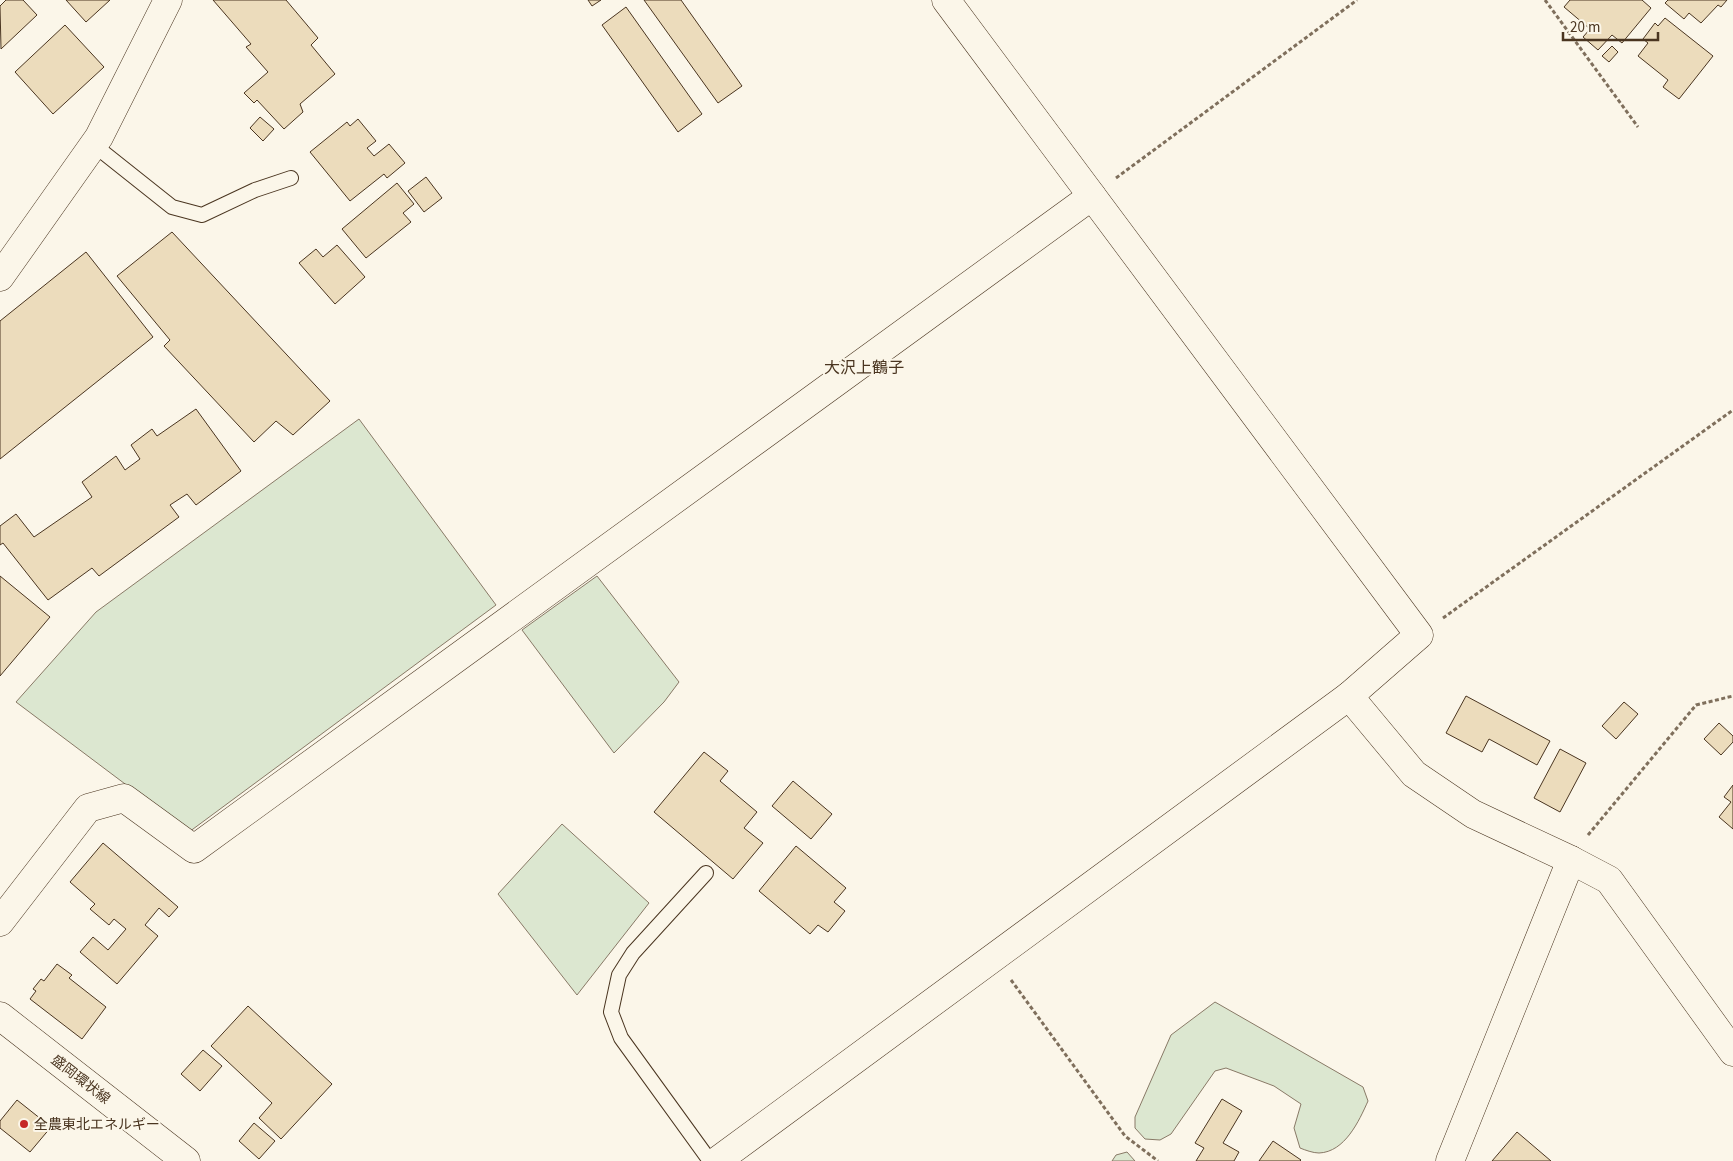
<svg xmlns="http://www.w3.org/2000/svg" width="1733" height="1161" font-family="'Source Sans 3','Noto Sans JP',sans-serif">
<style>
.green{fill:#dce7d0;stroke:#887966}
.building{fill:#ecdcbc;stroke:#4a3520}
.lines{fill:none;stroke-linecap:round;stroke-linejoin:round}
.service-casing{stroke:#4a3520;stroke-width:16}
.minor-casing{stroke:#4a3520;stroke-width:29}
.primary-casing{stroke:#4a3520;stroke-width:29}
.path{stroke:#7f6f5c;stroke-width:3;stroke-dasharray:4 2.5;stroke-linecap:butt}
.service{stroke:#fbf6e9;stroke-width:14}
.minor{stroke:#fbf6e9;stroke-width:28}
.primary{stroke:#fbf6e9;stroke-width:28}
.poi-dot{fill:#c62828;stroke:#fbf6e9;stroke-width:2}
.labels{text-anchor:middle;stroke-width:4;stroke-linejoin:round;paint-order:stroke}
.street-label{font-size:14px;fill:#4a3520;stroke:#fbf6e9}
.poi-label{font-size:14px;fill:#4a3520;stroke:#fbf6e9;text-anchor:start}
.quarter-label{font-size:16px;fill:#4a3520;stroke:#fbf6e9}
</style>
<rect width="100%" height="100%" fill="#fbf6e9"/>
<g class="green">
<polygon points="359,419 496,605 189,832 16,702 96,612"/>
<polygon points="597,576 679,682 664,702 614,753 522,630"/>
<polygon points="562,824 649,903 577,995 498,894"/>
<path d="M1215,1002L1363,1087L1368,1101C1359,1121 1345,1152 1319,1153C1313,1153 1305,1150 1300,1148L1294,1128L1301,1104L1274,1086L1226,1068L1215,1071L1171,1134L1160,1140L1145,1139L1135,1128V1117L1171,1035Z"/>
<polygon points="1127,1152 1135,1161 1112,1161 1116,1155"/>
</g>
<g class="building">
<polygon points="6,0 23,0 37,15 1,49 0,6"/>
<polygon points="66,0 110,0 86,22"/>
<polygon points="213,0 286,0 318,38 311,45 335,74 300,104 303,112 284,129 257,100 254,103 244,93 268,72 246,47 251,44"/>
<polygon points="588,0 601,0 592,6"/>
<polygon points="644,0 681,0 742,86 718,103"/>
<polygon points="1570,0 1642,0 1651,8 1622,43 1612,35 1598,50 1583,37 1590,29 1564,7"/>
<polygon points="1668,0 1727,0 1721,7 1718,5 1701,23 1689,13 1684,19 1665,3"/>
<polygon points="626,7 702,114 678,132 602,25"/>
<polygon points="1665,18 1713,56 1679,99 1663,87 1668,80 1638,56 1648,43 1643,39 1655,23 1658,26"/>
<polygon points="65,25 104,67 53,114 15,72"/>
<polygon points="1612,46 1618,52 1609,62 1602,56"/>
<polygon points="260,117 274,129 263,141 250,128"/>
<polygon points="358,119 376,141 367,148 374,156 389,144 405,163 387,178 384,174 350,201 310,152 347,122 350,126"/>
<polygon points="426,177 442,198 424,212 408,191"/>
<polygon points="397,183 414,204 403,213 411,222 366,258 342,229"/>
<polygon points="172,232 330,401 293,435 276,421 254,442 164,346 170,340 117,276"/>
<polygon points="337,245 365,277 335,304 299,263 316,249 323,257"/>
<polygon points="86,252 153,337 0,459 0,321"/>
<polygon points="196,409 241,471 196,505 187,494 170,505 179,517 99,576 92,568 48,600 3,543 0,545 0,526 16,514 34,537 92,497 82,482 116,456 125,470 140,459 131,445 152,429 157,436"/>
<polygon points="0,576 50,617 0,676"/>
<polygon points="1466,696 1550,741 1537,765 1489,739 1482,752 1446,733"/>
<polygon points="1624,702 1638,714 1616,739 1602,726"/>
<polygon points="1719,723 1733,736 1733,742 1721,755 1704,739"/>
<polygon points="1560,749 1586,763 1560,812 1534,798"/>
<polygon points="704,752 728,771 720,781 757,812 744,828 763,843 733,879 654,812"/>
<polygon points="793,781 832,814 811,839 772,806"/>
<polygon points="1733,785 1733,829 1719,817 1731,802 1724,797"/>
<polygon points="103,843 178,907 169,917 159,908 145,925 158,936 117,984 80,952 93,937 108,950 126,929 114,919 109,925 90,909 95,904 70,882"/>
<polygon points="796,846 846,888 834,902 845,911 828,932 818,925 810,934 759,891"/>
<polygon points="57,964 72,975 69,978 106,1007 82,1039 30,999 36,991 33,989 41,979 44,981"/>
<polygon points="248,1006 332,1084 281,1139 259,1118 272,1103 211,1046"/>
<polygon points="203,1050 222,1066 200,1091 181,1074"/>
<polygon points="1222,1099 1242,1111 1223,1143 1239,1152 1234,1161 1196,1161 1204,1148 1195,1143"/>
<polygon points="17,1100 51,1127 30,1152 0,1128 0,1121"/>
<polygon points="254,1123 275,1141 259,1159 239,1141"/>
<polygon points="1517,1132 1551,1161 1492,1161"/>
<polygon points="1273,1141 1301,1160 1300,1161 1259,1161"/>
</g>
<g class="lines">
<g class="service-casing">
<g id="service">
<polyline points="94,145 172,207 202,215 255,190 291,178"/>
<polyline points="706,873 633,953 619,975 611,1012 621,1038 710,1161"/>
</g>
</g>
<g class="minor-casing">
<g id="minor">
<polyline points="0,277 99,137 168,0"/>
<polyline points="1349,696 1414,774 1473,814 1571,860 1609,880 1733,1052"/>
<polyline points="0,922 88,808 124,798 194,849 1092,196"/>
<polyline points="717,1161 1349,696 1419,635 946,0"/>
<polyline points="1450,1161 1571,860"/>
</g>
</g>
<g class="primary-casing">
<polyline id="primary" points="0,1016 186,1161"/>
</g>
<g class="path">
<polyline points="1545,0 1638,127"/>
<polyline points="1116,178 1357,0"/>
<polyline points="1443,618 1733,410"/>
<polyline points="1588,835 1696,705 1733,696"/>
<polyline points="1011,980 1125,1136 1158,1161"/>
</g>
<use href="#service" class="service"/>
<use href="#minor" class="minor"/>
<use href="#primary" class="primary"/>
</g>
<circle class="poi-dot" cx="24" cy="1124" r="5"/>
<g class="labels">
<g class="street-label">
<text transform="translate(81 1079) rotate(38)" y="5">盛岡環状線</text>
</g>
<g class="poi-label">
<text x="34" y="1129">全農東北エネルギー</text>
</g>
<g class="quarter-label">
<text x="864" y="373">大沢上鶴子</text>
</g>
</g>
<path d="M1563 32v8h95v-8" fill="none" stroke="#4a3520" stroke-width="2.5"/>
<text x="1570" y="32" font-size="15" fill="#4a3520" stroke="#fbf6e9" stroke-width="4" paint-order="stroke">20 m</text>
</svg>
